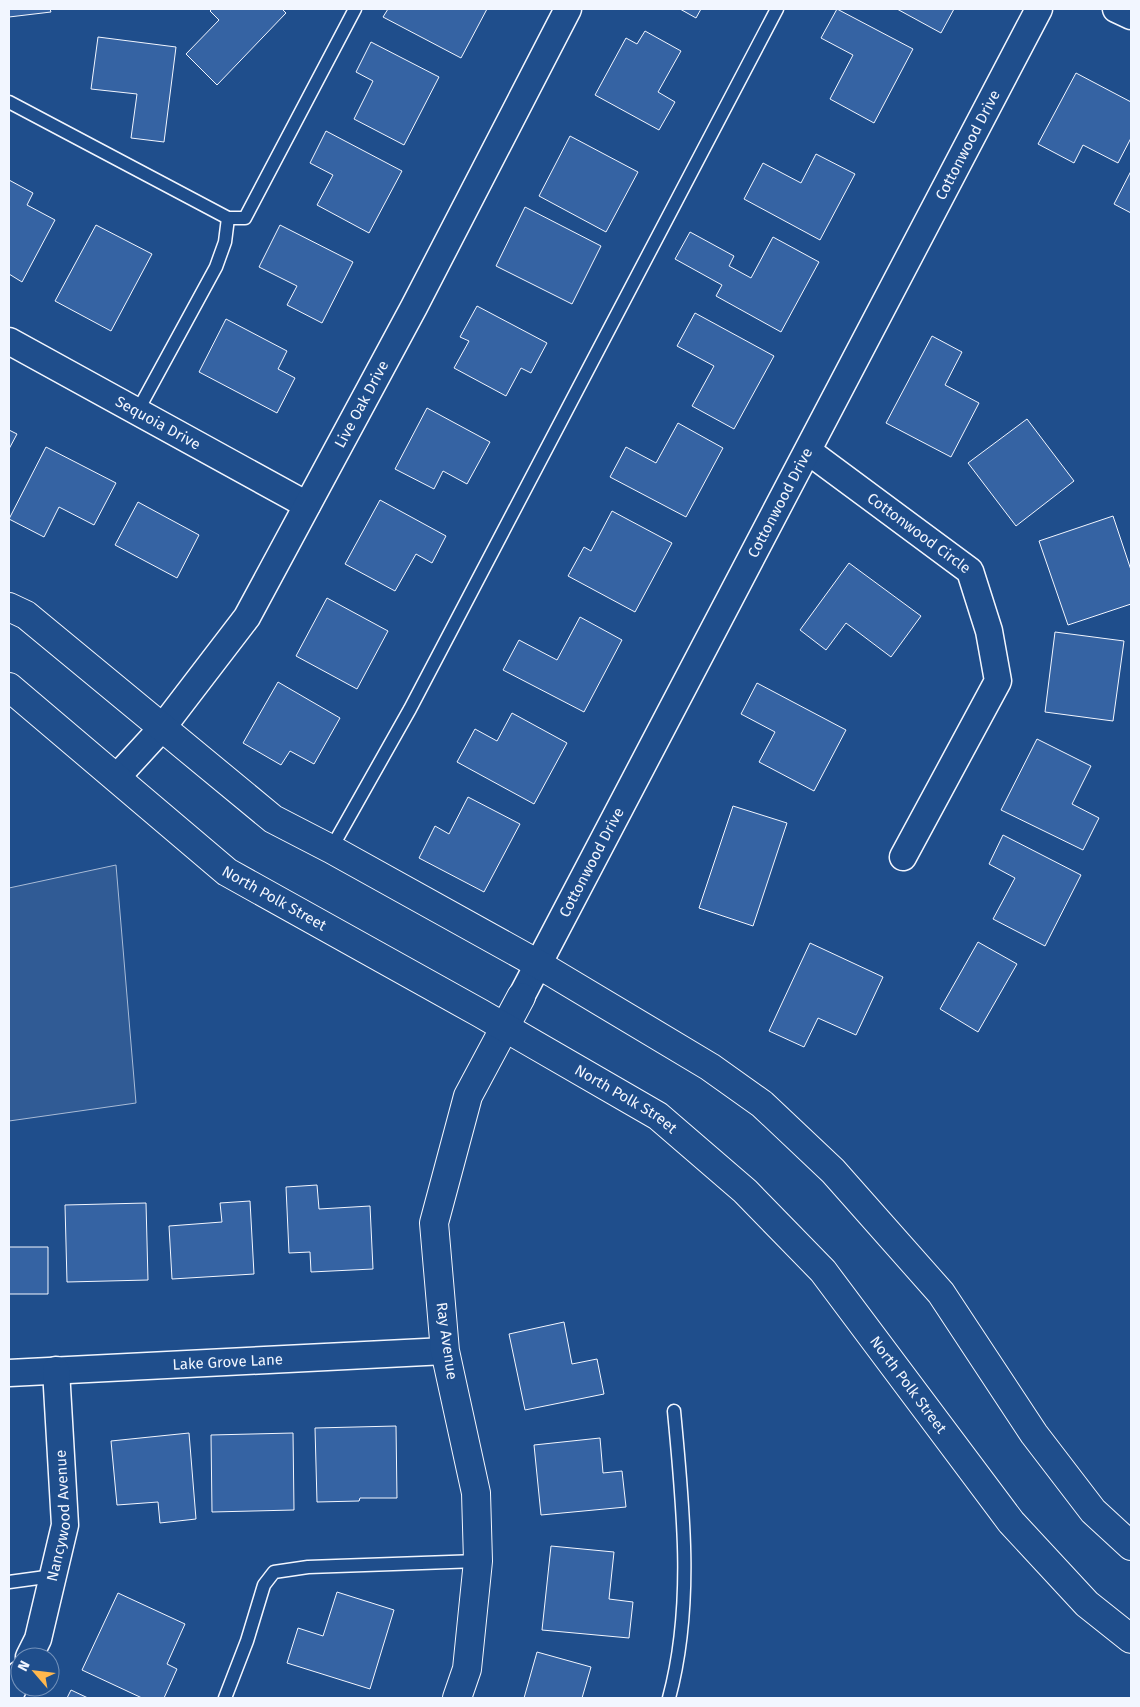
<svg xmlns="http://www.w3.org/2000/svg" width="1140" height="1707" font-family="'Fira Sans',sans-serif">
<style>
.built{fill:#305b95;stroke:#a8bbd7}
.building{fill:#3563a3;stroke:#f2f6ff}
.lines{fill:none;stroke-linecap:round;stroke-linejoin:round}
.service-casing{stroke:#f2f6ff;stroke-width:15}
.minor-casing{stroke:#f2f6ff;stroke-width:29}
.tertiary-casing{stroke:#f2f6ff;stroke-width:30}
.secondary-casing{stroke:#f2f6ff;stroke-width:30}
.service{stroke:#1f4e8c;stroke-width:12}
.minor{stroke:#1f4e8c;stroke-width:26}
.tertiary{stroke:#1f4e8c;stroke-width:28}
.secondary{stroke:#1f4e8c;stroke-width:28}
.labels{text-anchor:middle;stroke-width:4;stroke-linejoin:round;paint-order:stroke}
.street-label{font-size:15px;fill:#f2f6ff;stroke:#1f4e8c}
</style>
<rect width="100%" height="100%" fill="#1f4e8c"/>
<polygon class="built" points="116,865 136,1103 9,1121 9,888"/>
<g class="building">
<polygon points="9,9 50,9 51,12 9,17"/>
<polygon points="212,9 282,9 286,13 217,85 186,54 219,20 210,11"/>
<polygon points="388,9 487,9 461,58 383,17"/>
<polygon points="680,9 701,9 696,18"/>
<polygon points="837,9 913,49 874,123 830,99 853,55 821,38"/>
<polygon points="897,9 954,9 941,33"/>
<polygon points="645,31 681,51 658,92 675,102 659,130 595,95 626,38 637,44"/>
<polygon points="98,37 176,47 164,142 131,138 137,94 91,89"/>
<polygon points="371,42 439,77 404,145 354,119 373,81 356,72"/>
<polygon points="1076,73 1131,102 1131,138 1118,163 1083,145 1074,163 1038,144"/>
<polygon points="326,131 402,171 369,233 317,205 333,175 310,163"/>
<polygon points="570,136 638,172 606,232 539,196"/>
<polygon points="816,154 855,174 820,240 744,199 763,163 801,183"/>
<polygon points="1131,171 1131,213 1114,204"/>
<polygon points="9,180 33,193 27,205 55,220 22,282 9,274"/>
<polygon points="525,207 601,246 572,304 496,266"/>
<polygon points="96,225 152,254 111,331 55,301"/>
<polygon points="280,225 353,262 322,323 287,305 297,286 259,267"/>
<polygon points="690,232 734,256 729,266 751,278 773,237 819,262 781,332 716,296 722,285 675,259"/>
<polygon points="477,306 547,343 531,373 521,368 506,396 454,368 469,341 460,337"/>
<polygon points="695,313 774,356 734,429 692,406 714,366 677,346"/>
<polygon points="226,319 287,351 278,369 295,378 277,413 199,372"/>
<polygon points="932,336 962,352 945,385 979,403 951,457 886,423"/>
<polygon points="427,408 490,442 467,484 443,471 434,489 395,469"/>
<polygon points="1027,419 1074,481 1016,526 968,463"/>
<polygon points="678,423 723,448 686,517 610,477 626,447 656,463"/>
<polygon points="9,430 17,434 9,449"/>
<polygon points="46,447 116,483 94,525 59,507 44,537 9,519"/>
<polygon points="380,500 446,536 432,563 416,554 395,591 345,564"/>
<polygon points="138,502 199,535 177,578 115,545"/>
<polygon points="612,511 672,543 635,612 568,576 584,547 591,551"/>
<polygon points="1113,516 1131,570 1131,604 1068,625 1039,541"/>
<polygon points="849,563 921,616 891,657 846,623 826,650 800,630"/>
<polygon points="327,598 388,631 357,689 296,656"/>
<polygon points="580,617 622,640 584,712 503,670 519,640 557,660"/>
<polygon points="1055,632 1124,641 1113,721 1045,712"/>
<polygon points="278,682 340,718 314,764 290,751 281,765 243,743"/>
<polygon points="757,683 846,730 814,791 759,762 775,732 741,714"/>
<polygon points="512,713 567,743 534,804 457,762 475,729 497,741"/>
<polygon points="1037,739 1091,766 1072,804 1099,818 1083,850 1001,810"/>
<polygon points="468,797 520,824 484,892 419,858 435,826 449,834"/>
<polygon points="733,806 787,823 753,926 699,908"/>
<polygon points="1003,835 1081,875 1045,946 993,919 1015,878 989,864"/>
<polygon points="978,942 1017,964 978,1032 940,1009"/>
<polygon points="810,943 883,977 856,1035 818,1018 804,1047 769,1031"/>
<polygon points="317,1185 319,1209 370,1206 373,1269 311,1272 310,1252 289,1253 286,1187"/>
<polygon points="250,1201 254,1274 172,1279 169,1226 222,1222 220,1203"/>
<polygon points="146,1203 148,1280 67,1282 65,1205"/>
<polygon points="9,1247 48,1247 48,1294 9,1294 9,1308"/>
<polygon points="564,1322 572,1364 597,1359 604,1394 525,1410 509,1334"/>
<polygon points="396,1426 397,1498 360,1498 359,1501 317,1502 315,1428"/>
<polygon points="189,1433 196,1519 160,1523 158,1502 117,1505 111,1441"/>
<polygon points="293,1433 294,1510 212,1512 211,1435"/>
<polygon points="600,1438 603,1473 622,1471 626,1507 541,1515 534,1445"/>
<polygon points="551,1546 614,1552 609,1599 633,1602 629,1638 542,1630"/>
<polygon points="337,1592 394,1610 370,1689 287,1663 298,1628 323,1636"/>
<polygon points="118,1593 185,1624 167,1664 177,1669 164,1698 142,1698 82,1670"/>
<polygon points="537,1652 591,1667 582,1698 524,1698"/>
<polygon points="71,1690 88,1698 67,1698"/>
</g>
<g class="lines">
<g class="service-casing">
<g id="service">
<polyline points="9,102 228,218 245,218 355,9"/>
<polyline points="137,412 216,267 225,242 228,218"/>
<polyline points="331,849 410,709 777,9"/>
<polyline points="9,1582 53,1576"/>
<polyline points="225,1698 247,1641 264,1585 274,1572 308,1567 478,1561"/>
<path d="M669,1698C694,1605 683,1507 674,1411"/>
</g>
</g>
<g class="minor-casing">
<g id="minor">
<polyline points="1116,9 1131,16"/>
<path id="s1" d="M9,341L307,505"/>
<path id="s2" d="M808,451L970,571L989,631L998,681L903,857"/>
<path id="s3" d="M117,777L162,728L247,617L414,307L568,9"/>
<path id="s4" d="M521,997L1039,9"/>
<path id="s5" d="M9,1373L445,1351"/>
<path id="s6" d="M29,1657L38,1639L65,1525L56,1370"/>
<polyline points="9,1697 20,1674"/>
</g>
</g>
<g class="tertiary-casing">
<polyline id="tertiary" points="457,1698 467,1669 478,1561 476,1493 445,1351 434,1223 468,1096 521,997"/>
</g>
<g class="secondary-casing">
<g id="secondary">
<polyline points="9,607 26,615 273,819 331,849 538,964 710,1067 762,1104 833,1171 941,1293 1034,1434 1093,1511 1131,1546"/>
<path id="s7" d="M9,687L227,872L480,1013L658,1116L745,1191L823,1271L1011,1522L1087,1604L1131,1639"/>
</g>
</g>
<use href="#service" class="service"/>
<use href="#minor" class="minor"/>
<use href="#tertiary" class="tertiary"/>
<use href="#secondary" class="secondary"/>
</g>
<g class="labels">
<g class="street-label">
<text dy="5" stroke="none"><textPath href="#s4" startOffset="962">Cottonwood Drive</textPath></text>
<text dy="5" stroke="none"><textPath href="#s3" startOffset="448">Live Oak Drive</textPath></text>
<text dy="5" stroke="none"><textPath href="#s1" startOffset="170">Sequoia Drive</textPath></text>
<text dy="5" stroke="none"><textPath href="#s4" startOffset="558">Cottonwood Drive</textPath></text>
<text dy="5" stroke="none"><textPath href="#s2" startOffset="138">Cottonwood Circle</textPath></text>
<text dy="5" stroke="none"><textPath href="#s4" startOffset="152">Cottonwood Drive</textPath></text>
<text dy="5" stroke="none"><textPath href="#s7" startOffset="340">North Polk Street</textPath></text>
<text dy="5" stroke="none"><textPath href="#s7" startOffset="745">North Polk Street</textPath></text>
<text transform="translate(447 1341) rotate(82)" y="5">Ray Avenue</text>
<text dy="5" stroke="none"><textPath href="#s5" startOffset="219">Lake Grove Lane</textPath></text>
<text dy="5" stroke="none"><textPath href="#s7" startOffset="1150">North Polk Street</textPath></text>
<text dy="5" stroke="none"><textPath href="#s6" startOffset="146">Nancywood Avenue</textPath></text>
</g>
</g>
<rect width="1140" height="1707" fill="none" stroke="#f2f6ff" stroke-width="20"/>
<g transform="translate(35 1672) rotate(298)"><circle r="24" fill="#1f4e8c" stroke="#7391ba"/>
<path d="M0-4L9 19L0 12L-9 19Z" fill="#ffb74d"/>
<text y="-8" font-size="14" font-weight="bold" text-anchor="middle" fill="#f2f6ff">N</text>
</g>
</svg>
